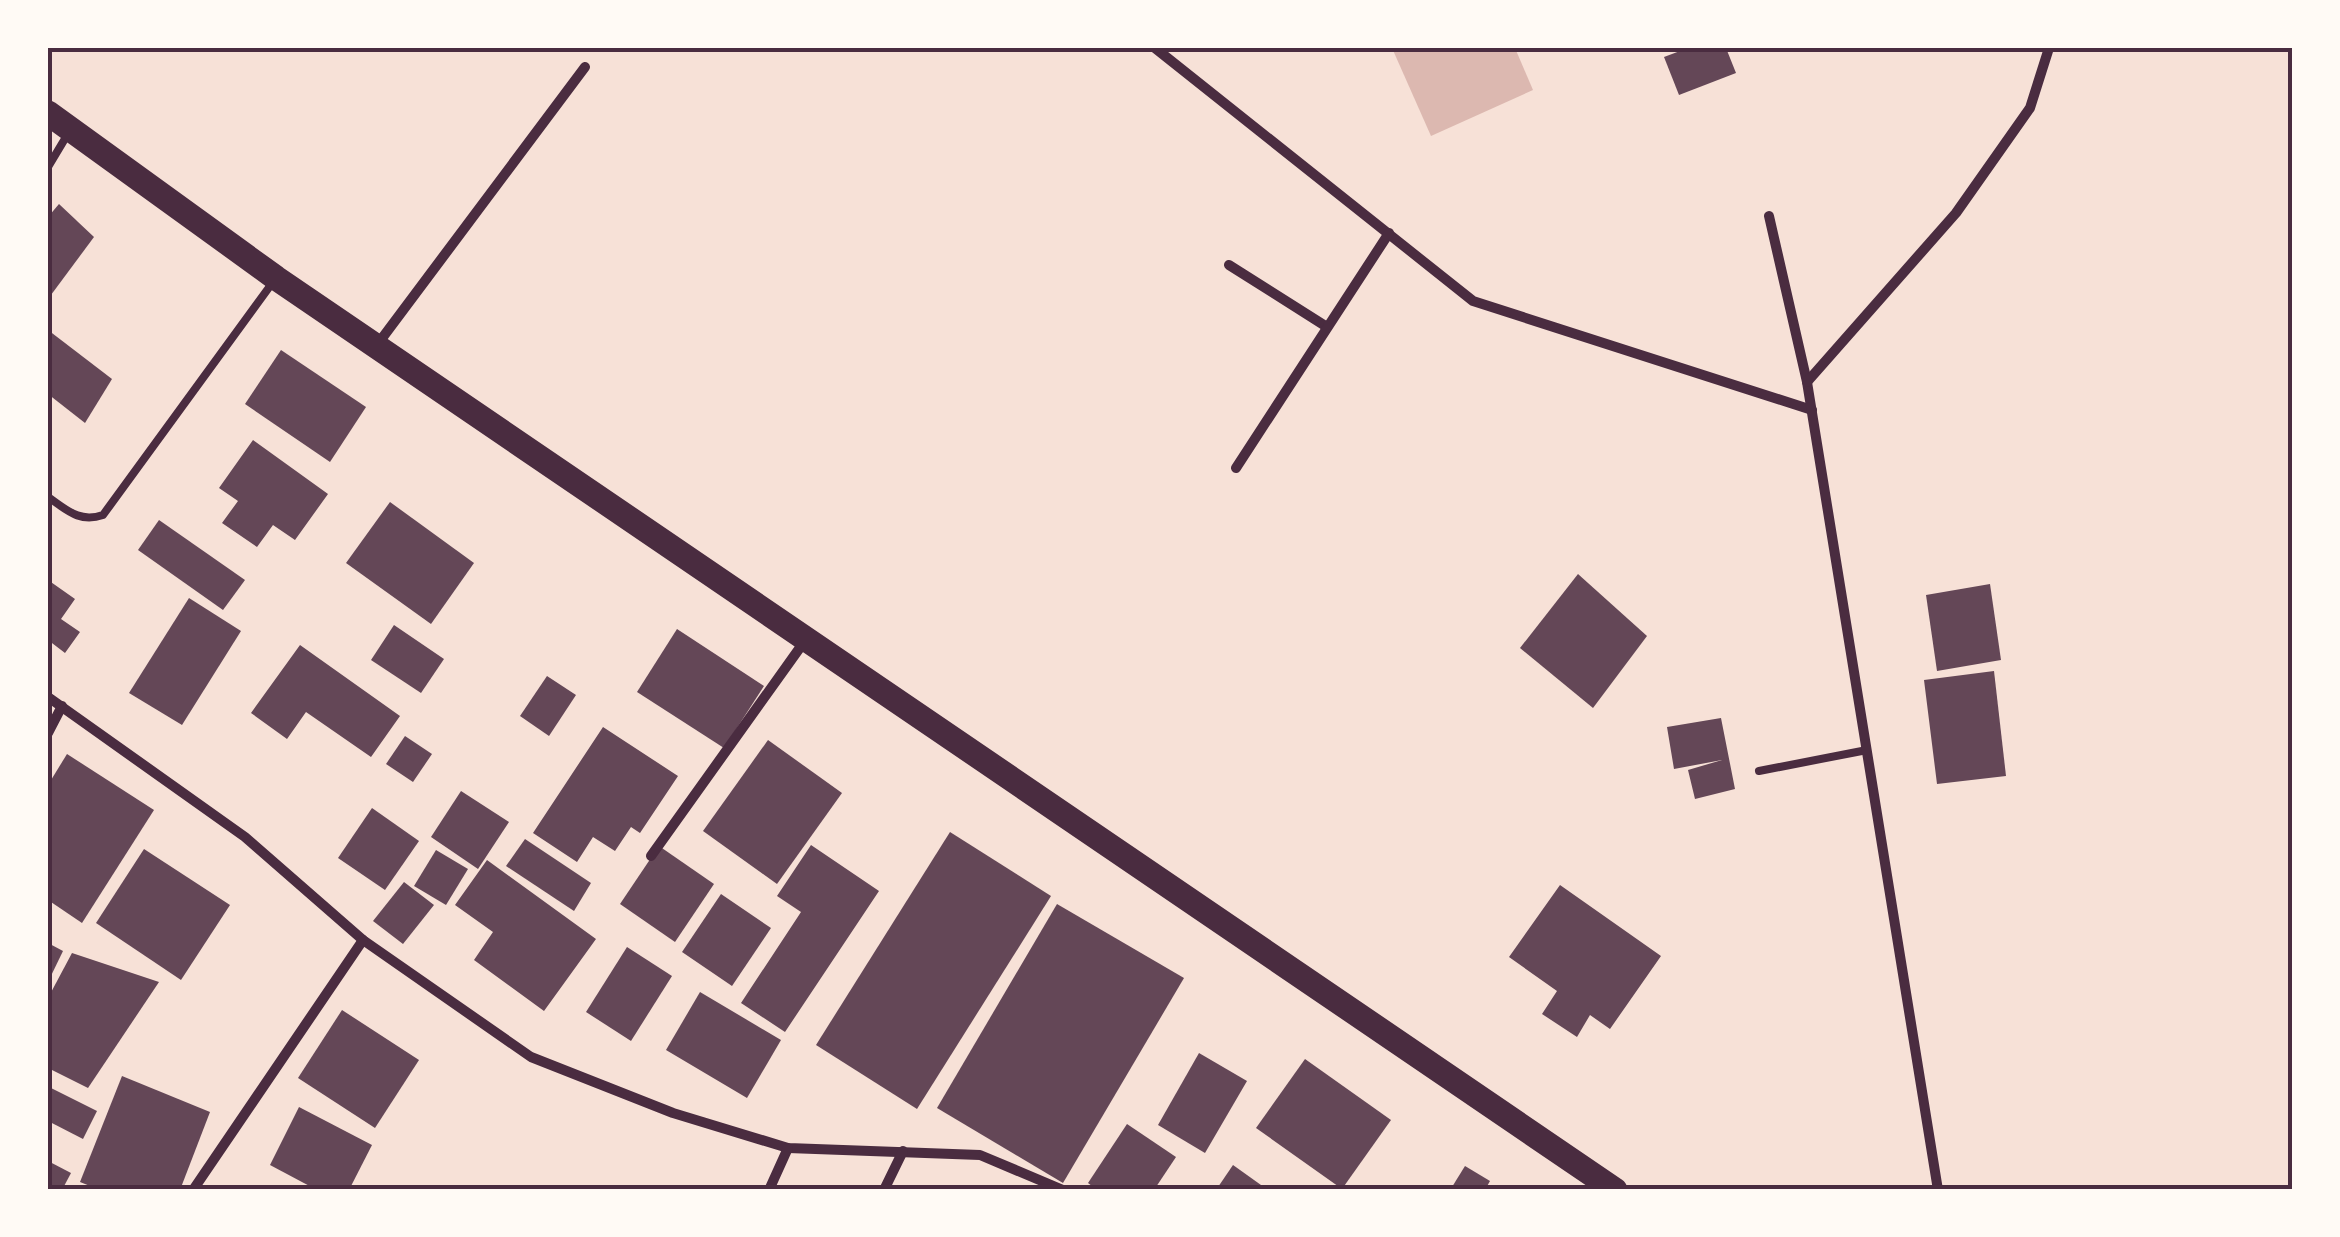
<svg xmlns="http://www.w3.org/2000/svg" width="2340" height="1237" font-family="Quicksand,sans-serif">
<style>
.water{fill:#dcb8b0}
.building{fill:#644757}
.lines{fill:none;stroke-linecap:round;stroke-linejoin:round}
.service{stroke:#4a2c40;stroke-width:8}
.minor{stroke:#4a2c40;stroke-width:10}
.primary{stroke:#4a2c40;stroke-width:25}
.neatline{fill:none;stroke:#4a2c40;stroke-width:4}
</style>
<rect width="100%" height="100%" fill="#f7e1d7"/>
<polygon class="water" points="1392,48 1515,48 1533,90 1431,136"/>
<g class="building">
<polygon points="1688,48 1726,48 1736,73 1679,95 1664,57"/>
<polygon points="59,204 94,237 48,299 48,217"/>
<polygon points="48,330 112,379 85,423 48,394"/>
<polygon points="281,350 366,407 330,462 245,404"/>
<polygon points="253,440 328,494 295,540 273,525 257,547 222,523 238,501 219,488"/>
<polygon points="390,502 474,563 431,624 346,563"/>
<polygon points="159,520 245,580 223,610 138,550"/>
<polygon points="1578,574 1647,636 1593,708 1520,648"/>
<polygon points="48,580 75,599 61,619 80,632 65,653 48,640"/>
<polygon points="1990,584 2001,660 1937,671 1926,595"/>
<polygon points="189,598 241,631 182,725 129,693"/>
<polygon points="394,625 444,659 421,693 371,660"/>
<polygon points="677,629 764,686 724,748 637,692"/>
<polygon points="300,645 400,716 371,757 306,712 287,739 251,713"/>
<polygon points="1994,671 2006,776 1937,784 1924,680"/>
<polygon points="547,676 576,695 549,736 520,716"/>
<polygon points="1721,718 1735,789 1695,799 1688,770 1722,760 1674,769 1667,727"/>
<polygon points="603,727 678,776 640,833 631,827 615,851 593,837 577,862 533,833"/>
<polygon points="405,736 432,754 413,782 386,764"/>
<polygon points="768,740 842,793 777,884 703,831"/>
<polygon points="67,754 154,810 82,923 48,900 48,785"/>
<polygon points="461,791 509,822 478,869 431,837"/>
<polygon points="372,808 419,841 385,890 338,858"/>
<polygon points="950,832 1051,896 917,1109 816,1045"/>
<polygon points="525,839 591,883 574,911 506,866"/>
<polygon points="811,845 879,891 785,1032 741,1003 801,912 777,896"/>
<polygon points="659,846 714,884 675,942 620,904"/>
<polygon points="144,849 230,905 181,980 96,923"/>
<polygon points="436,850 468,869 446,905 414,886"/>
<polygon points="487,860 596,939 544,1011 474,960 493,932 455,905"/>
<polygon points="404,882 434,905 403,944 373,921"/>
<polygon points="1560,885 1661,956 1610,1029 1590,1015 1577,1037 1542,1014 1557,991 1509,957"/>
<polygon points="721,894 771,928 732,986 682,952"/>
<polygon points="1057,904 1184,978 1063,1183 937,1108"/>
<polygon points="48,943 63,951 48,982"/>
<polygon points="627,947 672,976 631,1041 586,1012"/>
<polygon points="72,953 159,982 88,1088 48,1068 48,998"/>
<polygon points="700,992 781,1040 747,1098 666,1050"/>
<polygon points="342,1010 419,1060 375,1128 298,1078"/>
<polygon points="1199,1053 1247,1081 1205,1153 1158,1125"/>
<polygon points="1305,1059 1391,1120 1342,1189 1256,1128"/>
<polygon points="122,1076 210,1112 180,1190 100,1190 80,1182"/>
<polygon points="51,1088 97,1111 83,1139 48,1121"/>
<polygon points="299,1107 372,1145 349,1190 317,1190 270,1165"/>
<polygon points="1127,1124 1176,1157 1154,1190 1097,1190 1088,1183"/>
<polygon points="48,1161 71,1173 62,1190 48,1190"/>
<polygon points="1233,1165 1268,1190 1216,1190"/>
<polygon points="1465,1166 1490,1181 1485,1190 1452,1187"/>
</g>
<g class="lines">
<g class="service">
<polyline points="48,167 69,132"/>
<path d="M48,497C67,510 79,523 103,515L273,282"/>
<polyline points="1759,771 1867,750"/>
</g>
<g class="minor">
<polyline points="1155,48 1473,301 1812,410"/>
<polyline points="1769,216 1807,382 1938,1190"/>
<polyline points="1229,265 1327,327"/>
<polyline points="377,345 585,67"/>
<polyline points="1807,382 1956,213 2030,108 2049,48"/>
<polyline points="1236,468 1389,233"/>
<polyline points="48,697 245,837 363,940 531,1057 673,1113 788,1148 980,1155 1063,1190"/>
<polyline points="48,733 62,706"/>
<polyline points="651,856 804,642"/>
<polyline points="193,1190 363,940"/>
<polyline points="769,1190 788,1148"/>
<polyline points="884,1190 903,1151"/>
</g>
<polyline class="primary" points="48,113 276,278 1615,1190"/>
</g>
<rect width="2340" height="1237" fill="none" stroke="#fffaf5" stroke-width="100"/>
<rect x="50" y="50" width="2240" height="1137" class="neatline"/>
</svg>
